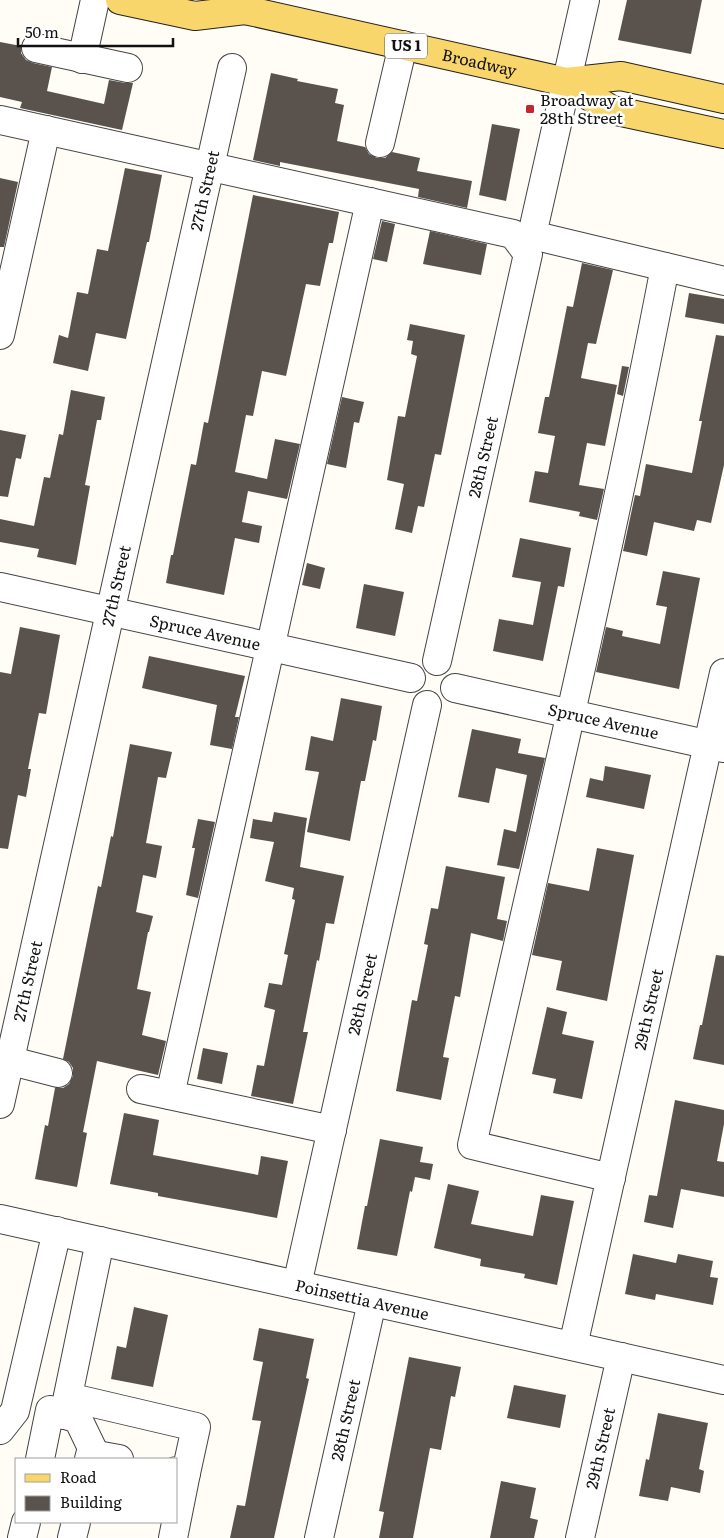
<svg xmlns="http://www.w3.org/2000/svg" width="724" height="1538" font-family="Literata,serif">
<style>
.building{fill:#5a524d}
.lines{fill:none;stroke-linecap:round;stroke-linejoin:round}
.minor-casing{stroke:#444;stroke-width:30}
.major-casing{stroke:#222;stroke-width:30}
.minor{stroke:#fff;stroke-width:28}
.major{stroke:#f9d66b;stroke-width:28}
.poi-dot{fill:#c4262e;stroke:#fff;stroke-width:2}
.labels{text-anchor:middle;stroke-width:5;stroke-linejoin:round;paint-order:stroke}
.shield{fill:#fff;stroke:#585858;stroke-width:1}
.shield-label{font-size:15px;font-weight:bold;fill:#111}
.street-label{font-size:16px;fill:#111;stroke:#fff}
.poi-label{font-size:16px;fill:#111;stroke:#fff;text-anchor:start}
</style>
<rect width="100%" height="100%" fill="#fffdf5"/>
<g class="building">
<polygon points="627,0 702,0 691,54 618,40"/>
<polygon points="0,42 21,46 21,53 26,60 33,63 52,67 47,91 104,104 109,80 125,83 133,83 122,130 20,108 22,102 0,97"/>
<polygon points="271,73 298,79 297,81 338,89 335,103 344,105 337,141 365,147 369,154 377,158 385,158 392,152 420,158 417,171 472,181 467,208 418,197 419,189 280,162 280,166 253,160"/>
<polygon points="492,124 520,129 506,201 479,195"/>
<polygon points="125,168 162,175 149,242 147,242 126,339 96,333 88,371 53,363 59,335 68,338 77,292 88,294 97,249 108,251"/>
<polygon points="0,178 18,182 4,247 0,247"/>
<polygon points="253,195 339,212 333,243 329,243 320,286 306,284 286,376 262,371 253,416 246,415 235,472 267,479 275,439 300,444 287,499 248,491 242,522 262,526 259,543 235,538 224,595 166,583 171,555 173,555 191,464 196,465 204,422 208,423"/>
<polygon points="382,221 395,224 387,262 373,259"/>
<polygon points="430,231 487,244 481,275 423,264"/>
<polygon points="582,263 613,270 596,344 588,343 581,378 617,385 605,446 587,443 579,485 604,489 597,520 579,516 580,512 529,502 535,471 548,473 555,436 538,433 545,397 549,397 567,306 573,307"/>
<polygon points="689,293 724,299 724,324 685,317"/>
<polygon points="410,324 465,335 441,455 435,454 424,507 418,506 412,533 395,529 404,484 387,480 398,416 405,417 417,356 411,354 413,341 407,340"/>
<polygon points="716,335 724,336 724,465 711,523 697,520 694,531 654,522 647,556 623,551 635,495 640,496 646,464 692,473 702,421 699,421"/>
<polygon points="622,366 629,367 623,396 617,394"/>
<polygon points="71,390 105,397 101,420 97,420 85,485 90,486 76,565 37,557 39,549 0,542 0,519 34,526 44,477 50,478 59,434 63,435"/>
<polygon points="342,397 364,402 359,423 354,422 346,468 327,464"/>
<polygon points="0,430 26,435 21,459 16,458 8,497 0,496"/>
<polygon points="520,538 571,548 564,587 558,586 543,661 493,651 499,619 533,625 541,582 512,577"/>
<polygon points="307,563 325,568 320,589 302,585"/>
<polygon points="663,571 700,578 679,689 596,672 606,627 623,631 622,636 660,644 667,607 656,605"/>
<polygon points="364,584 404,592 395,636 356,628"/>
<polygon points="20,627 60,635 46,714 39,713 28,769 31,769 26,797 18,795 8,849 0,848 0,672 11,674"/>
<polygon points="149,656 245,676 235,717 239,717 232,749 210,745 217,705 142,688"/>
<polygon points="341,698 382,706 376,741 373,740 365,781 361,781 350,841 307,832 319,772 305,770 311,736 333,741"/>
<polygon points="472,729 521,739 518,753 545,758 519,869 497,865 504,829 516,832 527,775 496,768 489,803 458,797"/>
<polygon points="130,744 172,752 166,778 158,777 146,843 162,846 156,878 143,875 136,912 153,916 149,932 148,932 137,989 151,992 142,1035 166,1041 158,1075 97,1061 83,1132 87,1133 77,1187 35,1179 45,1125 48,1126 55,1088 63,1088 69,1084 73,1076 73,1068 69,1062 63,1059 98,886 101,887 111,836 113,837"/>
<polygon points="605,766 651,775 644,809 586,797 590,778 603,781"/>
<polygon points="274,812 307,818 300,867 344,876 334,924 326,923 319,961 317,960 303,1032 308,1032 293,1104 251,1096 257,1065 264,1066 275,1010 264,1007 269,983 282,985 288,955 284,954 295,900 292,899 294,888 265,881 274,842 250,838 253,819 272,822"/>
<polygon points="198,819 215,822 198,898 186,895 195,848 192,848"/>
<polygon points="597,848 634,855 607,1001 556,990 562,961 532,955 548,883 589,891"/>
<polygon points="446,866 505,877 497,919 507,921 503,941 471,933 460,997 455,996 443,1057 449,1058 441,1100 396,1091 412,1000 417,1001 428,945 424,944 431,908 438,909"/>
<polygon points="716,955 724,956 724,1065 693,1059 700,1025 702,1025"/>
<polygon points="547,1007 567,1012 562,1034 594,1041 582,1099 553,1093 556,1079 532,1074"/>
<polygon points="203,1048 228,1053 222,1084 197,1079"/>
<polygon points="675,1100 724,1110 724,1124 717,1161 724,1162 724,1197 681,1189 673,1228 644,1222 649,1195 657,1196"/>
<polygon points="124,1113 159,1120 153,1155 258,1175 261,1156 288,1161 277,1218 158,1196 158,1193 110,1184"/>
<polygon points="380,1139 423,1147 420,1162 433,1164 430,1180 415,1177 412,1192 410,1191 397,1256 357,1249 365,1206 367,1206"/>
<polygon points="448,1184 479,1191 471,1224 533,1236 541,1195 574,1201 557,1285 524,1278 525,1274 480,1266 481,1259 434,1248"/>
<polygon points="633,1254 676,1263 678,1254 713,1261 710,1277 718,1278 713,1305 656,1294 655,1300 625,1294"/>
<polygon points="134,1307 168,1315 153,1387 111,1379 117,1346 126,1348"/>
<polygon points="259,1328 314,1339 306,1378 309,1379 274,1538 230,1538 237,1505 245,1506 261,1421 252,1420 263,1362 253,1360"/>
<polygon points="409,1357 461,1367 455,1397 451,1396 441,1450 430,1448 413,1538 379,1538 384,1512 379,1511"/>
<polygon points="514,1385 566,1395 560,1428 507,1418"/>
<polygon points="658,1413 708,1423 699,1469 704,1471 700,1493 671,1487 668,1501 639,1496 646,1459 649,1460"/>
<polygon points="501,1481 536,1488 530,1518 538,1520 534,1538 490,1538"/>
</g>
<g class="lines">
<g class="minor-casing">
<g id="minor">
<polyline points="585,0 532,235 724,281"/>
<polyline points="36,48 128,68"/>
<polyline points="82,59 95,0"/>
<polyline points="0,120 513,234 528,254 437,661"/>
<polyline points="380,143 403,45"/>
<polyline points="0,335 46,130"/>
<path id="s1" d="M0,587L411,678"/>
<path id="s2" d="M455,688L724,748"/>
<polyline points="0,1058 58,1073"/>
<polyline points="141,1089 332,1130"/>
<polyline points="170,1095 370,202"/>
<path id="s3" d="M0,1104L232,68"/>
<path d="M611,1178L472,1145C539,853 608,562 665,267"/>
<path id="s4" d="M0,1219L724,1380"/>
<path id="s5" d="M297,1285L427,705"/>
<path id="s6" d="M573,1346L724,673"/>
<polyline points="68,1397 196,1427 186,1473 176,1471"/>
<polyline points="64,1415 100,1241"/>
<polyline points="0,1430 15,1411 57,1231"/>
<polyline points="91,1454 119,1459"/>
<polyline points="40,1459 50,1410 78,1419 92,1448 89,1459"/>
<polyline points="22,1538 26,1522"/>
<polyline points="72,1538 76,1522"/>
<polyline points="173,1538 186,1473"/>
<path id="s7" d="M319,1538L372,1302"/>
<path id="s8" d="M580,1538L621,1357"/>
</g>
</g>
<g class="major-casing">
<g id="major">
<polyline points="120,0 195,16 245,10"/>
<path id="s9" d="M229,0L245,10L566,82L612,110L724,134"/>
<polyline points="566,82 621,76 724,99"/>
</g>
</g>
<use href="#minor" class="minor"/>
<use href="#major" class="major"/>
</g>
<rect class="poi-dot" x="525" y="104" width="10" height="10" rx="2.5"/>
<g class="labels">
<rect class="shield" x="385" y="33.5" width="42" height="25" rx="4"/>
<g class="shield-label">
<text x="406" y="51">US 1</text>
</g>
<g class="street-label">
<text dy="6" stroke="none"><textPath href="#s9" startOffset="259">Broadway</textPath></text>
<text dy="6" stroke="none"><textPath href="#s3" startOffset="936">27th Street</textPath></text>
<text transform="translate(483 457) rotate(-77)" y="6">28th Street</text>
<text dy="6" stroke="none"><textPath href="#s3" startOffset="531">27th Street</textPath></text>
<text dy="6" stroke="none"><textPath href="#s1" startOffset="210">Spruce Avenue</textPath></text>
<text dy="6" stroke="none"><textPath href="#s2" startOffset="152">Spruce Avenue</textPath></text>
<text dy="6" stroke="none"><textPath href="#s3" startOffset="126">27th Street</textPath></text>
<text dy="6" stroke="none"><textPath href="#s5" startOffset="298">28th Street</textPath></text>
<text dy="6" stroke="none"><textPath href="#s6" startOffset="345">29th Street</textPath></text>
<text dy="6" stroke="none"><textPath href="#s4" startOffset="371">Poinsettia Avenue</textPath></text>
<text dy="6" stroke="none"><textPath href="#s7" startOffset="121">28th Street</textPath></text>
<text dy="6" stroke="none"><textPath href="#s8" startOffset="92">29th Street</textPath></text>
</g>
<g class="poi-label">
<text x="540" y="106">Broadway at<tspan x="540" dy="18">28th Street</tspan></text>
</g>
</g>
<rect x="15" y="1458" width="162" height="65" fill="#ffffff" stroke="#a0a0a0"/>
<rect x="25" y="1474" width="25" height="8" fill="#f9d66b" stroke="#a0a0a0"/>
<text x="60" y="1483" font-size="15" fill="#111111">Road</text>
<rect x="25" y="1496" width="25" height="15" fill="#5a524d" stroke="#a0a0a0"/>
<text x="60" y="1508" font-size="15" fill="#111111">Building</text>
<path d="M18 38v8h155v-8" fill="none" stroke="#111111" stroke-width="2.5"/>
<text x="25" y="38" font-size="15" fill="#111111" stroke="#ffffff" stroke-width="4" paint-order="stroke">50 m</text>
</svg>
